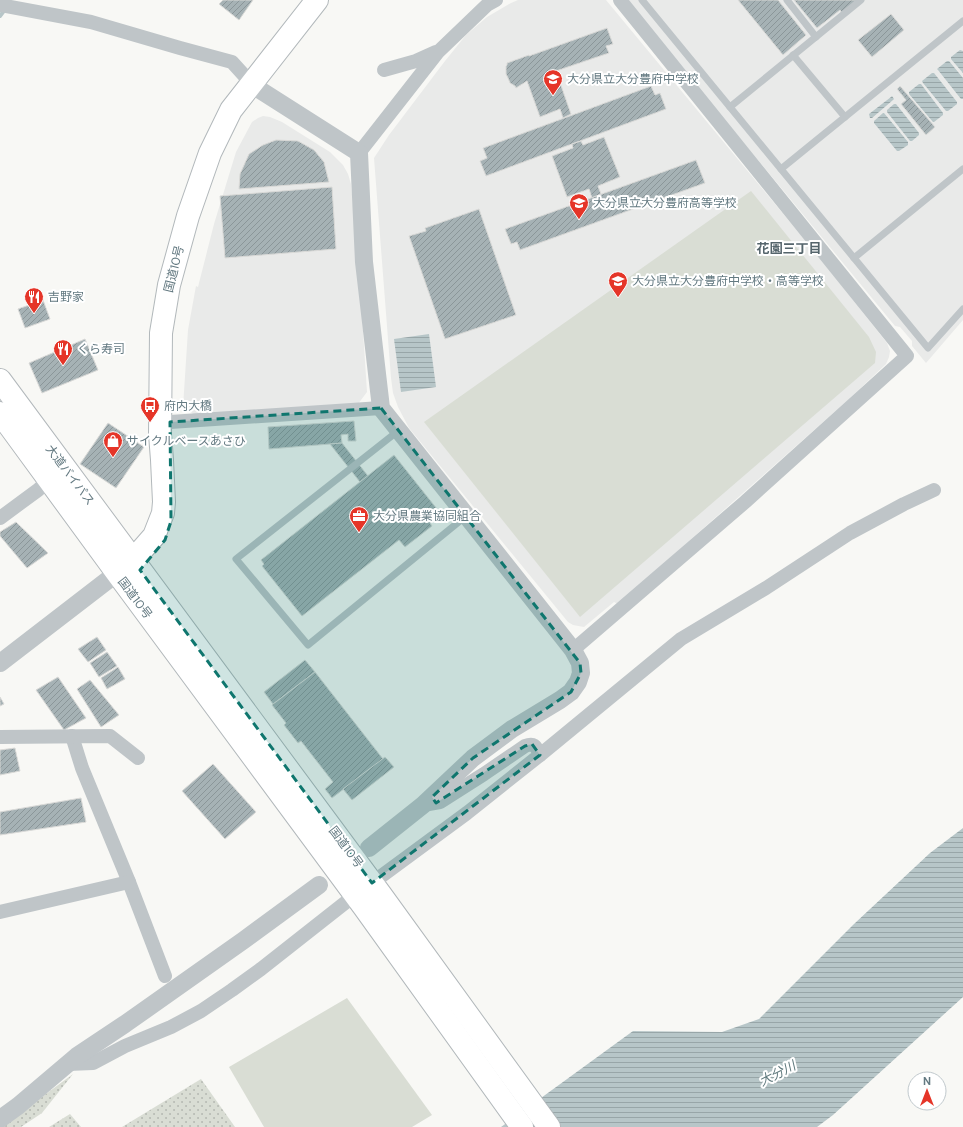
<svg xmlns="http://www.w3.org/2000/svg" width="963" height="1127" font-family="'DM Sans','Noto Sans JP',sans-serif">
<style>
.built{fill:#e9eae9}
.grass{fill:url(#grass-dots)}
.pitch{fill:#d9ddd4}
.water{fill:url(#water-rules)}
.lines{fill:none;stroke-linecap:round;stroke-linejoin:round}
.stream{stroke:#b7c6c8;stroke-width:4}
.building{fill:url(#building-hatch);stroke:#dadad8}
.trunk-casing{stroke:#b2b8bb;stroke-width:24}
.service{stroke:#bfc5c8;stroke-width:7}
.minor{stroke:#bfc5c8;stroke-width:14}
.tertiary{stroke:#bfc5c8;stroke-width:18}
.trunk{stroke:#fff;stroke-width:22}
.marked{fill:#0f766e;fill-opacity:0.2;stroke:#0f766e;stroke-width:3;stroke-dasharray:8 5;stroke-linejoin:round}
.labels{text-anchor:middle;stroke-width:4;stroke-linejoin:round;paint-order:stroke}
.poi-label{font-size:12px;fill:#637981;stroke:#fff;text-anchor:start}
.street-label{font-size:12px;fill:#637981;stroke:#fff}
.neighbourhood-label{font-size:13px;font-weight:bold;fill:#55656c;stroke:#fff}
.water-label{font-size:13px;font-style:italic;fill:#5e787c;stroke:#fff}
</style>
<defs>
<pattern id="grass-dots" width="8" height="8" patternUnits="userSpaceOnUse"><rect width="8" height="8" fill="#d9ddd4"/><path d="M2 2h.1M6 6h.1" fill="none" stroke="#b4b8b1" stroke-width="1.8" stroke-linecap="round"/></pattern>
<pattern id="water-rules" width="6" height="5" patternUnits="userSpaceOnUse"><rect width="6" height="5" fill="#b7c6c8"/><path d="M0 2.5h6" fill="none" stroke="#98a6a8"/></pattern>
<pattern id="building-hatch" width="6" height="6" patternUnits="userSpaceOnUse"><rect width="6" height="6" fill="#a6b2b5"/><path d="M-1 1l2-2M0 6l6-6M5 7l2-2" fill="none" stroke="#8b9699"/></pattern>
</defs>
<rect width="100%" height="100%" fill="#f8f8f5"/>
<g class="built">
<polygon points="518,0 606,0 819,257 887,343 890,351 889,357 886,364 849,399 618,604 614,602 584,627 573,625 568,622 409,428 398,407 393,393 391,378 374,158 389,135 445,61 466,35 487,17 511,3"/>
<polygon points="626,0 963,0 963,320 926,363 912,346 912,341 900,327 895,326"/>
<polygon points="263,116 270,117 282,122 330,152 343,165 348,174 351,184 359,270 367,392 358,404 195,415 183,407 188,330 196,286 198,287 214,224 236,152 252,122 258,118"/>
</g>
<g class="grass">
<polygon points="73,1074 42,1113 21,1127 1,1127"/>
<polygon points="201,1079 235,1127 122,1127"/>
<polygon points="70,1114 81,1127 49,1127"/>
</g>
<g class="pitch">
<polygon points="751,191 869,337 876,352 875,363 580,617 424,422"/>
<polygon points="347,998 432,1115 412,1127 264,1127 229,1067"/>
</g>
<g class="water">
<polygon points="960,50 963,51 963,73 951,59 951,57"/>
<polygon points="947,61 949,61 963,78 963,99 961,99 938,70 937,69"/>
<polygon points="932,73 934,73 957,102 957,104 948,111 946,111 923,83 922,81"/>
<polygon points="919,84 921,84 943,113 943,115 934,122 933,122 909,94 909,92"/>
<polygon points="892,96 894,99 893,100 872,118 870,118 869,114 891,97"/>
<polygon points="894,104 896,104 919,133 919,135 912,141 910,141 887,112 887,110"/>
<polygon points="883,113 884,113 908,142 908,145 899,151 897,151 874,123 874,121"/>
<polygon points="429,334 436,387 401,392 394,339"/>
<polygon points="963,828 963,997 833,1115 817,1127 501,1127 633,1031 722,1032 759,1019 854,924 930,853"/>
</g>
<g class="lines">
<polyline class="stream" points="0,16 3,12"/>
</g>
<g class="building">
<polygon points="223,0 253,0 239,20 219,4"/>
<polygon points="738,0 778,0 806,35 783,55"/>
<polygon points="794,0 858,0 842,13 840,10 817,28"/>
<polygon points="891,14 904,30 872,57 858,40"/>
<polygon points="607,28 613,44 606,46 609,53 556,71 571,114 563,118 560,109 540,117 527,81 516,88 515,86 510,83 508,78 506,74 506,66 507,65 507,63 529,55 529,56"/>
<polygon points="651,86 655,95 660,93 666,109 486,176 480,161 487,158 483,148"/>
<polygon points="900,86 935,127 926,135 901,104 906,100 897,89"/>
<polygon points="604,137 620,177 598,186 601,194 592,198 589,189 567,197 552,156 573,148 572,144 581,141 583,145"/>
<polygon points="276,140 298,141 314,150 324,162 329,182 239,189 240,174 249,154 263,145"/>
<polygon points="696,160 705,183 520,250 517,242 511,244 505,229"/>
<polygon points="332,187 336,249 225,258 220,196"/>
<polygon points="479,209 516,315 445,339 409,236 426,231 425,228"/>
<polygon points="43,300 50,319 25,328 18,309"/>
<polygon points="85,339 98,370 42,393 29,363"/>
<polygon points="354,421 356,441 348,441 348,434 341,435 342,443 269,449 268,427"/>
<polygon points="108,423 144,447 116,488 80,464"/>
<polygon points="342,443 368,476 360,482 330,444"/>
<polygon points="394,455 441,514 430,523 432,526 405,547 399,540 302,616 262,566 264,564 261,560"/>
<polygon points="16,522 48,553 27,568 0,536 0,532"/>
<polygon points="97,637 106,650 88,662 78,649"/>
<polygon points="107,652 117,666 99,677 90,663"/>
<polygon points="305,660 315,672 273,704 264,692"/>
<polygon points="118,667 125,679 107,689 101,678"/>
<polygon points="315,672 383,759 332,798 325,789 333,782 301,741 298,743 284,725 286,723 272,705"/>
<polygon points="58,677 86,718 64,730 36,690"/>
<polygon points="90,680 119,715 101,727 77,689"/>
<polygon points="0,697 4,704 0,706"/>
<polygon points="15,748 20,771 0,775 0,750"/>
<polygon points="385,757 394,767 352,800 343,789"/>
<polygon points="213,764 256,812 225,839 182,791"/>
<polygon points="81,798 86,822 0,835 0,812"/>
</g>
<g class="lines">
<g class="trunk-casing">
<g id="trunk">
<polyline points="0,380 381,895 549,1127"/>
<polyline points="0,413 117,573 364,907 522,1127"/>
<polyline points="122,568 133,560 154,536 163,513 164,502 162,460 160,434 161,333 169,285 188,216 210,153 231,110 317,0"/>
</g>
</g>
<g class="service">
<polyline points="642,0 928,348 963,309"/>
<polyline points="787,0 816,37"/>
<polyline points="793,55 845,117"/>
<polyline points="730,107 861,0"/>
<polyline points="781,169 963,21"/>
<polyline points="854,258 963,169"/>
<polyline points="398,431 236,559 308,645 466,516"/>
</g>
<g class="minor">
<polyline points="0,5 91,22 180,48 232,62 251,83"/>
<polyline points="384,70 416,61 436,52"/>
<polyline points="359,153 438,52 487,5 496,0"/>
<polyline points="170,422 381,408"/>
<polyline points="0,518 38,490 49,480"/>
<polyline points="573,650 745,502 907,356 620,0"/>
<polyline points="72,736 82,768 129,882 165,976"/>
<polyline points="0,737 110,736 138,758"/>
<polyline points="540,755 681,639 766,588 850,533 904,504 934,490"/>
<path d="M372,883L467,813L540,755C536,747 535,742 525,746L484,774L440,802L423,805"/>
<polyline points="0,912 129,882"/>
<polyline points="68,1064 93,1063 125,1046 171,1027 201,1011 232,990 261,969 355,895"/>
</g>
<g class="tertiary">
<polyline points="251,83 260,90 359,153 364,262 381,408 573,650 580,663 581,673 578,682 571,692 560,700 512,729 473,758 423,805 369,848"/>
<polyline points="0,663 117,573"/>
<polyline points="0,1119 18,1106 77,1056 125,1024 244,940 319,885"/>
</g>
<use href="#trunk" class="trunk"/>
</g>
<path class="marked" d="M381,408L580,663L581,673L571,692L473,758L432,797L436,803L525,746L532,744L540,755L372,883L140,570L165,540L171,521L170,422Z"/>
<defs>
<g id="school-pin" transform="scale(1)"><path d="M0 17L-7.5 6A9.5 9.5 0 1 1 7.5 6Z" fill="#e53528" stroke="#fff"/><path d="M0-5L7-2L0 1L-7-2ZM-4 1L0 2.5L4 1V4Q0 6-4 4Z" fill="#fff"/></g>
<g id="restaurant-pin" transform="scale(1)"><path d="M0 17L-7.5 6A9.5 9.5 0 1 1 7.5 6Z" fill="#e53528" stroke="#fff"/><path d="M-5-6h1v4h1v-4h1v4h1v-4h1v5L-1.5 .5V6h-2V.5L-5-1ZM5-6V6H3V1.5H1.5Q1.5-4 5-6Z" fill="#fff"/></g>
<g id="bus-pin" transform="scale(1)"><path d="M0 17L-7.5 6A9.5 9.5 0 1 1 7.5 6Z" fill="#e53528" stroke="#fff"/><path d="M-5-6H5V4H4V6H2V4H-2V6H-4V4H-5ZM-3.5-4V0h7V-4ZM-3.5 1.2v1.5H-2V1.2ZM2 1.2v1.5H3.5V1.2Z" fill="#fff"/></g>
<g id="shop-pin" transform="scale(1)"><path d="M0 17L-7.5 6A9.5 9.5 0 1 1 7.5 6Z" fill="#e53528" stroke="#fff"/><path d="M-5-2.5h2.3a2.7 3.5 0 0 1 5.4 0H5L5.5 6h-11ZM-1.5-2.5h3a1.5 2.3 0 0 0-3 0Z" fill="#fff"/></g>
<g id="office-pin" transform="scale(1)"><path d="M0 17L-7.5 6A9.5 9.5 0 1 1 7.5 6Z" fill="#e53528" stroke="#fff"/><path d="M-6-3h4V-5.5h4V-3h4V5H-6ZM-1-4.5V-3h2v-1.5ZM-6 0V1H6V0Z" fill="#fff"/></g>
</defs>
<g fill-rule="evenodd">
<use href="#school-pin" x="553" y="79"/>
<use href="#school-pin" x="579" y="203"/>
<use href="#school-pin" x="618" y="281"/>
<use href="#restaurant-pin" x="34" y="297"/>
<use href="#restaurant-pin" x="63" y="349"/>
<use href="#bus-pin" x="150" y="406"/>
<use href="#shop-pin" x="113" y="441"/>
<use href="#office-pin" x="359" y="516"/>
</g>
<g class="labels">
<g class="poi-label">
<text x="567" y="83">大分県立大分豊府中学校</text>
<text x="593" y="207">大分県立大分豊府高等学校</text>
<text x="632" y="285">大分県立大分豊府中学校・高等学校</text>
<text x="48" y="301">吉野家</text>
<text x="77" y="353">くら寿司</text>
<text x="164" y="410">府内大橋</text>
<text x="127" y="445">サイクルベースあさひ</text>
<text x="373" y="520">大分県農業協同組合</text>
</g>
<g class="street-label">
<text transform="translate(174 269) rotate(-76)" y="4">国道10号</text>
<text transform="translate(70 475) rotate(53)" y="4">大道バイパス</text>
<text transform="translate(135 598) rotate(53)" y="4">国道10号</text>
<text transform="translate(346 847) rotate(53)" y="4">国道10号</text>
</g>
<g class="neighbourhood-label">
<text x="789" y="253">花園三丁目</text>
</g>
<g class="water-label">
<text transform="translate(777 1073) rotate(-27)" y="5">大分川</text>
</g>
</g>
<g transform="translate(927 1091)"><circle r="19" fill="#ffffff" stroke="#c1c9cd"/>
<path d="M0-3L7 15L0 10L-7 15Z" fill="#e53528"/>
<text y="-6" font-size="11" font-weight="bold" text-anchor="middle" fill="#637981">N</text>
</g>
</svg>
